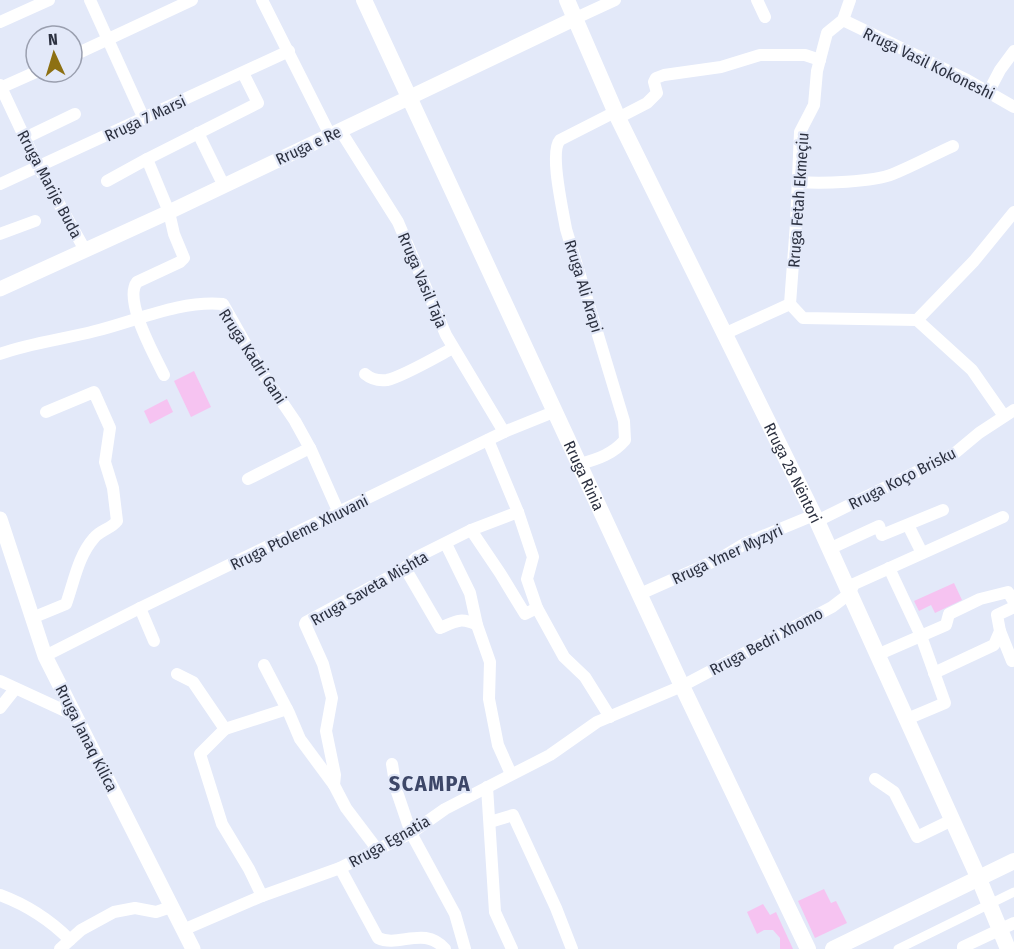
<svg xmlns="http://www.w3.org/2000/svg" width="1014" height="949" font-family="'Fira Sans Condensed',sans-serif">
<style>
.green{fill:#f6c3f1}
.lines{fill:none;stroke-linecap:round;stroke-linejoin:round}
.pedestrian{stroke:#fff;stroke-width:9}
.minor{stroke:#fff;stroke-width:12}
.tertiary{stroke:#fff;stroke-width:15}
.secondary{stroke:#fff;stroke-width:16}
.labels{text-anchor:middle;stroke-width:4.5;stroke-linejoin:round;paint-order:stroke}
.street-label{font-size:16px;fill:#2c3140;stroke:#e3e9f9}
.district-label{font-size:22px;font-weight:bold;letter-spacing:1.5px;fill:#3d4768;stroke:#e3e9f9}
</style>
<rect width="100%" height="100%" fill="#e3e9f9"/>
<g class="green">
<polygon points="194,371 211,407 191,417 174,381"/>
<polygon points="167,399 173,412 150,424 144,411"/>
<polygon points="954,583 962,600 935,613 931,605 919,611 914,601"/>
<polygon points="824,889 831,903 836,901 847,923 815,938 798,901"/>
<polygon points="763,904 770,915 776,912 793,949 780,949 780,938 773,930 764,930 757,934 747,912"/>
</g>
<g class="lines">
<polyline class="pedestrian" points="898,949 1014,892"/>
<g class="minor">
<polyline points="90,0 144,119"/>
<polyline points="262,0 330,135"/>
<polyline points="757,0 765,17"/>
<polyline points="576,18 615,0"/>
<polyline points="843,20 967,80 1014,107"/>
<polyline points="0,22 49,0"/>
<polyline points="72,56 192,0"/>
<polyline points="0,85 38,166 85,250"/>
<polyline points="0,88 36,72"/>
<polyline points="989,91 1000,70 1014,51"/>
<polyline points="618,118 647,103 657,93 654,82 656,78 664,75 721,67 760,55 805,55 820,60"/>
<polyline points="340,130 398,222 446,335 504,432"/>
<polyline points="198,133 224,186"/>
<polyline points="25,138 75,114"/>
<path d="M147,159L169,212L174,234L184,258L180,262L137,282C123,300 155,356 164,375"/>
<polyline points="107,181 147,159 258,103 243,73"/>
<path d="M799,182C821,184 873,182 893,174C913,166 933,155 953,146"/>
<polyline points="0,184 289,51"/>
<polyline points="0,234 35,221"/>
<polyline points="790,304 796,223 800,132 814,105 817,71 827,33 843,20 850,0"/>
<polyline points="917,320 974,261 1014,212"/>
<polyline points="724,334 790,304 803,318 917,320 972,370 1004,416"/>
<path d="M0,354C29,343 65,339 95,331C136,321 180,300 223,304L261,371L295,421L311,450L339,513"/>
<path d="M365,374C371,379 379,381 387,380C402,377 438,356 453,348"/>
<polyline points="488,440 518,512 533,557 527,579 537,608 564,657 585,677 610,717"/>
<path d="M580,464C598,459 613,454 625,440L624,421L566,229C563,211 549,152 560,140L615,112"/>
<polyline points="248,479 310,448"/>
<polyline points="817,521 955,453 979,433 1014,410"/>
<polyline points="908,525 922,553"/>
<polyline points="471,530 500,573 525,614 537,608"/>
<polyline points="446,544 470,593 477,625 490,662 489,699 498,745 511,774"/>
<polyline points="829,549 879,526 882,535 943,510"/>
<path d="M405,568L440,628C456,621 461,617 477,625"/>
<polyline points="889,568 921,636 945,703 907,719"/>
<polyline points="640,594 721,558 746,543 814,515"/>
<polyline points="140,608 154,641"/>
<path d="M32,618L66,604C74,582 78,556 94,538C100,530 111,529 117,521L113,488L105,462L110,428L94,392L46,412"/>
<polyline points="1000,631 1012,661"/>
<polyline points="877,655 946,625 949,614 980,599 1008,592 1014,602"/>
<polyline points="45,656 140,608 504,432 556,411"/>
<polyline points="264,665 289,713 300,739 334,785 346,808 377,849"/>
<polyline points="934,673 994,645 1000,631 997,615 1014,607"/>
<polyline points="177,674 193,682 225,729 200,754 222,824 249,869 262,896"/>
<polyline points="0,681 76,716"/>
<polyline points="0,708 15,689"/>
<polyline points="225,729 287,709"/>
<polyline points="392,764 396,789 411,833 455,914 465,949"/>
<polyline points="875,779 894,792 917,837 952,820"/>
<polyline points="334,785 335,775 326,731 332,698 323,664 305,624 306,622 384,580 405,568 417,557 471,530 518,512"/>
<polyline points="487,787 495,912 512,949"/>
<polyline points="490,822 513,815 556,908 572,949"/>
<path d="M340,868L378,938C399,948 424,925 445,949"/>
<path d="M0,895C27,905 50,920 70,940"/>
<polyline points="183,930 262,896 340,868 411,833 445,809 550,755 597,722 682,686 832,607 849,594 854,584 1003,517"/>
<polyline points="60,949 81,930 114,912 135,908 156,912 171,907"/>
<polyline points="963,949 963,947 1014,923"/>
</g>
<g class="tertiary">
<polyline points="0,289 169,212 576,18"/>
<polyline points="0,519 45,656 193,949"/>
</g>
<g class="secondary">
<path id="s1" d="M364,0L682,686L808,949"/>
<path id="s2" d="M567,0L618,118L817,521L979,879L1008,949"/>
<polyline points="833,949 1014,861"/>
</g>
</g>
<g class="labels">
<g class="street-label">
<text transform="translate(929 63) rotate(26)" y="6">Rruga Vasil Kokoneshi</text>
<text transform="translate(145 118) rotate(-25)" y="6">Rruga 7 Marsi</text>
<text transform="translate(308 145) rotate(-25)" y="6">Rruga e Re</text>
<text transform="translate(50 184) rotate(62)" y="6">Rruga Marije Buda</text>
<text transform="translate(798 200) rotate(-86)" y="6">Rruga Fetah Ekmeçiu</text>
<text transform="translate(423 280) rotate(67)" y="6">Rruga Vasil Taja</text>
<text transform="translate(584 286) rotate(73)" y="6">Rruga Ali Arapi</text>
<text transform="translate(253 356) rotate(57)" y="6">Rruga Kadri Gani</text>
<text dy="6" stroke="none"><textPath href="#s2" startOffset="524">Rruga 28 Nëntori</textPath></text>
<text dy="6" stroke="none"><textPath href="#s1" startOffset="524">Rruga Rinia</textPath></text>
<text transform="translate(902 478) rotate(-27)" y="6">Rruga Koço Brisku</text>
<text transform="translate(299 532) rotate(-26)" y="6">Rruga Ptoleme Xhuvani</text>
<text transform="translate(727 554) rotate(-25)" y="6">Rruga Ymer Myzyri</text>
<text transform="translate(369 588) rotate(-30)" y="6">Rruga Saveta Mishta</text>
<text transform="translate(766 641) rotate(-28)" y="6">Rruga Bedri Xhomo</text>
<text transform="translate(87 738) rotate(63)" y="6">Rruga Janaq Kilica</text>
<text transform="translate(389 841) rotate(-29)" y="6">Rruga Egnatia</text>
</g>
<g class="district-label">
<text x="430" y="791">SCAMPA</text>
</g>
</g>
<g transform="translate(54 54) rotate(356)"><circle r="28" fill="#e3e9f9" stroke="#9a9faf" stroke-width="1.5"/>
<path d="M0-4.5L10 22L0 15L-10 22Z" fill="#8d7013"/>
<text y="-9" font-size="16" font-weight="bold" text-anchor="middle" fill="#2c3140">N</text>
</g>
</svg>
